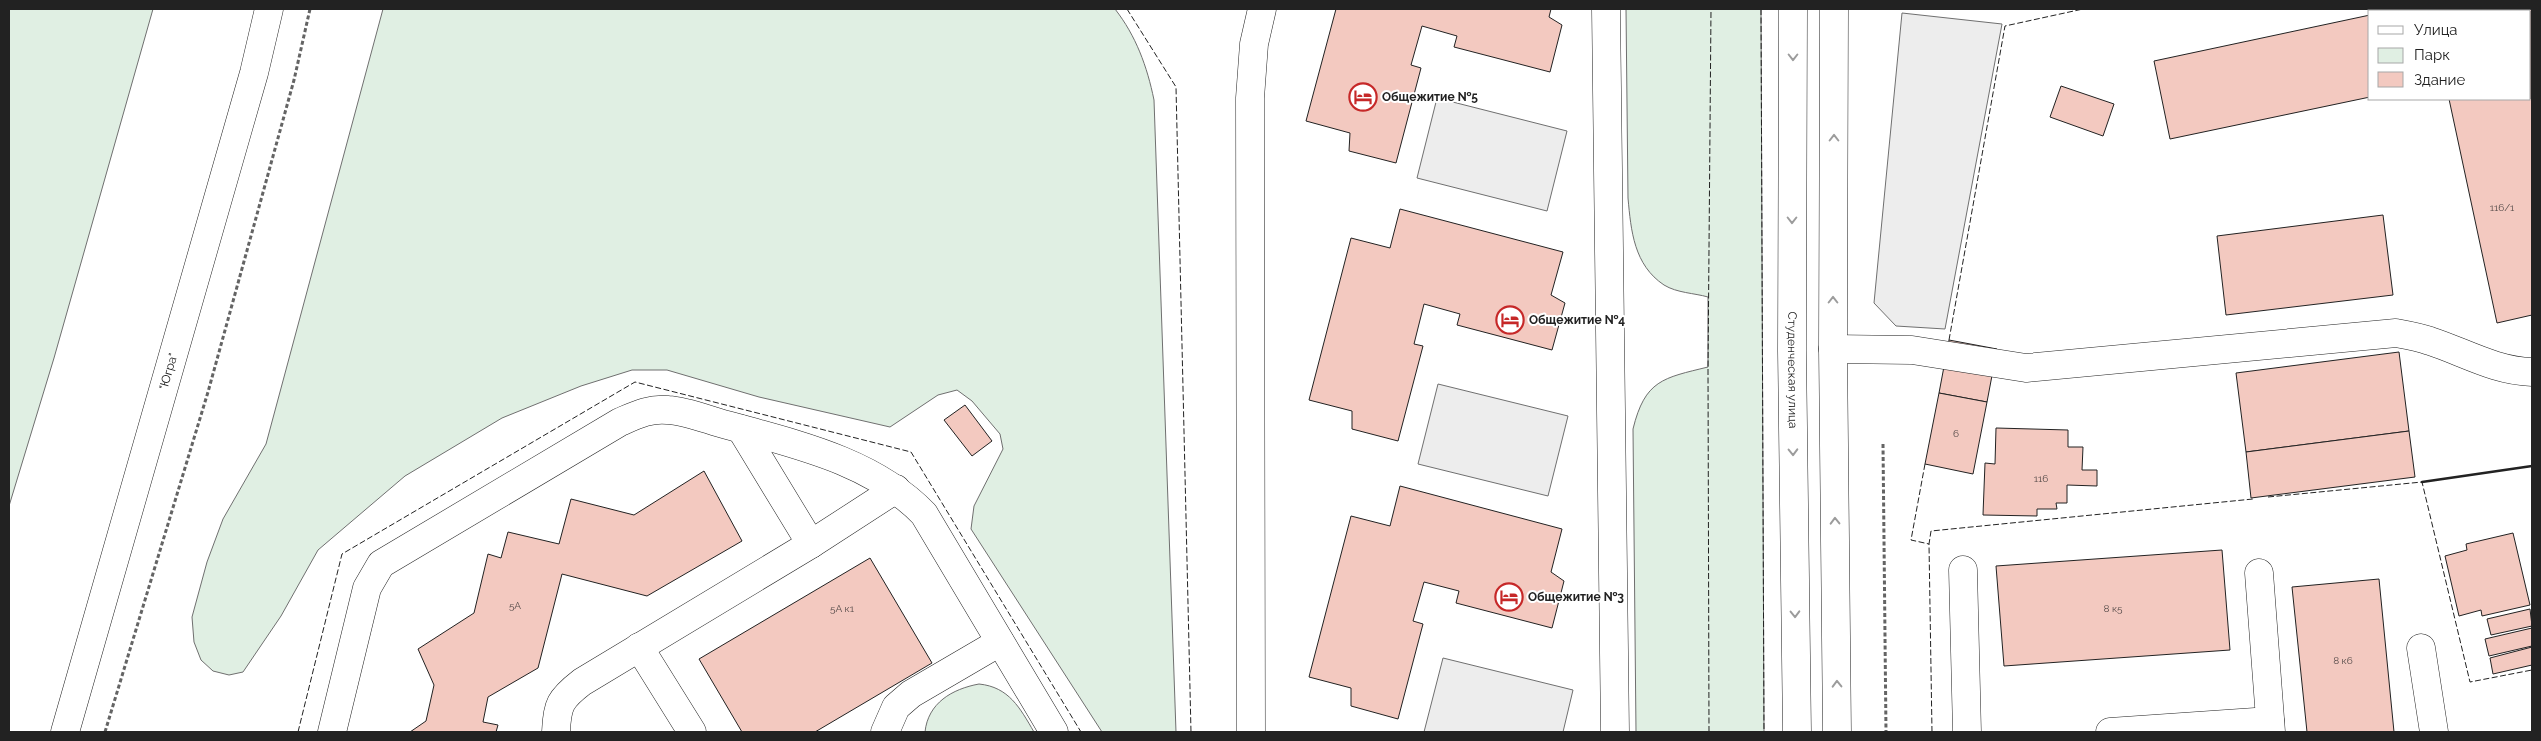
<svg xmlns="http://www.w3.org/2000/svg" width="2541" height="741" font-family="Raleway,sans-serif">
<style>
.green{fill:#e0efe3;stroke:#6f6f6f}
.parking{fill:#ededed;stroke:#6f6f6f}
.building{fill:#f3c9c0;stroke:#222}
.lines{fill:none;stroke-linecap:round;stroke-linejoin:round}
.minor-casing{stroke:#222;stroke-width:29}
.major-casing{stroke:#222;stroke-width:29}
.highway-casing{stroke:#222;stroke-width:29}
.path{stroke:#646464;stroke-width:3;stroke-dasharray:4 2.5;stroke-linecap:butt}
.minor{stroke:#fff;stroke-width:28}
.major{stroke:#fff;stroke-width:28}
.highway{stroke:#fff;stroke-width:28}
.fence{stroke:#222;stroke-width:1;stroke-dasharray:6 2.5;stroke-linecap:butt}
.wall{stroke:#222;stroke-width:2.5}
.oneway{stroke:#9c9c9c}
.labels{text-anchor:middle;stroke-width:4;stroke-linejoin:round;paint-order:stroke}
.number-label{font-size:10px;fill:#564c4a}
.poi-label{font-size:12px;font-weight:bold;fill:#222;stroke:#fff;text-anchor:start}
.street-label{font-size:12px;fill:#222;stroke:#fff}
</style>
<rect width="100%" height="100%" fill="#fff"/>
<g class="green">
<polygon points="9,9 153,9 54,358 9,506"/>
<path d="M383,9H1115C1136,36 1147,66 1154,100L1176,732H1102L971,529L974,506L1003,449L1000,434L972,401L957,390L938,395L890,427L759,397L667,370H632L581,386L502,418L405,476L318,550L281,616L243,672L229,675L213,671L201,660L194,642L192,617L207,562L223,519L266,444Z"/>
<path d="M1626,9H1761L1764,732H1636L1633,429C1645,380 1663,378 1708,367V297C1694,293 1677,293 1664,285C1634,265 1631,231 1628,198Z"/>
<path d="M979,684C1009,687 1020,708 1034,732H925C928,703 952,689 979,684Z"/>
</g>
<g class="parking">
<polygon points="1902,13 2002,24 1945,329 1896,326 1874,303"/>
<polygon points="1437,98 1567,131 1547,211 1417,178"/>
<polygon points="1438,384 1568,416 1548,496 1418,464"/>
<polygon points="1443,658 1573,690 1563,732 1424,732"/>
</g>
<g class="building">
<polygon points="1336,9 1551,9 1549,17 1562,25 1550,72 1454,47 1457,36 1422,26 1411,65 1421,68 1396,163 1349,151 1350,133 1306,121"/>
<polygon points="2429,9 2532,9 2532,315 2497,323 2449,99 2530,99 2530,11 2430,11"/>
<polygon points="2370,15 2370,97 2170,139 2154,61"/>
<polygon points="2061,86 2114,104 2103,136 2050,117"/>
<polygon points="1400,209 1563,252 1551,295 1565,303 1552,350 1457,325 1460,314 1424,304 1414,344 1423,346 1398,441 1352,429 1352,411 1309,400 1351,238 1390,248"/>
<polygon points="2383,215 2393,295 2226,315 2217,236"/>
<polygon points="1949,340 1997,349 1987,402 1939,393"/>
<polygon points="2399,352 2409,431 2246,452 2236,373"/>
<polygon points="1939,393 1987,402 1973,474 1925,464"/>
<polygon points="965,405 992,441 972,456 944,420"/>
<polygon points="1996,428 2068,430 2068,447 2083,447 2082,470 2097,470 2097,486 2067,485 2067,503 2056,503 2057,509 2037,509 2037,516 1983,515 1985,463 1995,464"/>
<polygon points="2409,431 2415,477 2251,498 2246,452"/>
<polygon points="704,471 742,541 647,596 562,574 538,668 488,697 483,722 498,725 496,732 410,732 426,721 434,685 418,649 474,613 488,554 501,558 508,532 559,544 571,499 634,515"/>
<polygon points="1400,486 1562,529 1551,572 1564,581 1552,628 1456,603 1459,591 1424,582 1413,621 1423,624 1398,719 1351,706 1351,688 1309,677 1351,516 1390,526"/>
<polygon points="2513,533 2530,605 2482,616 2481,610 2459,616 2445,556 2467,550 2466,544"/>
<polygon points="2222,550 2230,650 2004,666 1996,566"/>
<polygon points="870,558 932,663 815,732 742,732 699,659"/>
<polygon points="2379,579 2394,732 2307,732 2292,587"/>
<polygon points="2530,609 2532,626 2491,635 2487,619"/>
<polygon points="2532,628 2532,646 2489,656 2485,639"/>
<polygon points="2532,647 2532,665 2493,674 2490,658"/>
</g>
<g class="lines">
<g class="minor-casing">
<g id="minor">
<polyline points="1606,9 1615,732"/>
<path d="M1833,349L1912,350L2026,368L2396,333C2407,335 2419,337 2430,341C2464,352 2495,371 2532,372"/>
<polyline points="741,429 811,544"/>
<polyline points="1963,570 1967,732"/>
<polyline points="2259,573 2271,732"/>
<polyline points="639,647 692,732"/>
<polyline points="2421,648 2434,732"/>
<path d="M332,732L367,588L381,564L620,422C636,415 650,408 668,410C687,411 708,420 727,425C795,444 873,461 924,514L1054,732"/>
<path d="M556,732C557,705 560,699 582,682L811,544L896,489"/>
<polyline points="885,732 896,707 911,694 1000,642"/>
<polyline points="1251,732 1250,98 1254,44 1262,9"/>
<polyline points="2110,732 2270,721"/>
</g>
</g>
<g class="major-casing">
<g id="major">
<path id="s1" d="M1793,9L1792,351L1797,732"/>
<polyline points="1834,9 1833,349 1837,732"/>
</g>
</g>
<g class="highway-casing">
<g id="highway">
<path id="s2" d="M65,732L254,73L269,9"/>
</g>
</g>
<g class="path">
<polyline points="1883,444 1886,732"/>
<polyline points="105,732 208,392 294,80 310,9"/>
</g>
<use href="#minor" class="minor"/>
<use href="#major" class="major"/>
<use href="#highway" class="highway"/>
<g class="fence">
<polyline points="1127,9 1176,87 1191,732"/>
<polyline points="1761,9 1764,732"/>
<polyline points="1949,340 2005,26 2083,9"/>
<polyline points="1925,464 1911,540 1929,544"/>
<polyline points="2268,497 2422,482 2470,682 2532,670"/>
<polyline points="298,732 342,554 635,382 911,452 1081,732"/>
<polyline points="1709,732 1708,368 1711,9"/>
<polyline points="1932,732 1929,544 1931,531 2253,499"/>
</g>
<polyline class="wall" points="2422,482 2532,466"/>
</g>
<defs><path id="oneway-chevron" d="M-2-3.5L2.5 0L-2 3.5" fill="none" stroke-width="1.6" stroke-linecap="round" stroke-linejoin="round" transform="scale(1.25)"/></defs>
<g class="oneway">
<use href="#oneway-chevron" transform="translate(1793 57) rotate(90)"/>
<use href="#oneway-chevron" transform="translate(1834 138) rotate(-90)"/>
<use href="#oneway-chevron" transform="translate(1792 220) rotate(90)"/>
<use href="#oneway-chevron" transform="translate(1833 300) rotate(-90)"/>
<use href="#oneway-chevron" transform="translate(1793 452) rotate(89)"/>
<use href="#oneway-chevron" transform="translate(1835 521) rotate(-91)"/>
<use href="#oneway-chevron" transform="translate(1795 614) rotate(89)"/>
<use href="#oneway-chevron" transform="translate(1837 684) rotate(-91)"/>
</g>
<defs>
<g id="hotel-ring" transform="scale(1.4375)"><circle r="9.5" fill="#fff" stroke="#c62828" stroke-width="1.5"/><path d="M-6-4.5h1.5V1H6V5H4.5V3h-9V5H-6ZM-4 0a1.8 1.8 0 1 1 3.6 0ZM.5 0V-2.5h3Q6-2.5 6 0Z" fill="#c62828"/></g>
</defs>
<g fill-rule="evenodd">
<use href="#hotel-ring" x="1363" y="97"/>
<use href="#hotel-ring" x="1510" y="320"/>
<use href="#hotel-ring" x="1509" y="597"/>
</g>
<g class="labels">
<g class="number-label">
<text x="2502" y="211">116/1</text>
<text x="1956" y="437">6</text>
<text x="2041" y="482">116</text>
<text x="515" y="609">5А</text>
<text x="842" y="612">5А к1</text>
<text x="2113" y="612">8 к5</text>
<text x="2343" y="664">8 к6</text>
</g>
<g class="poi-label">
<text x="1382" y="101">Общежитие №5</text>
<text x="1529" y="324">Общежитие №4</text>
<text x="1528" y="601">Общежитие №3</text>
</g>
<g class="street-label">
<text dy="4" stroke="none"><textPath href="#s2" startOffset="375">"Югра"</textPath></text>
<text dy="4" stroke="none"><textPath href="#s1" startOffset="361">Студенческая улица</textPath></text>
</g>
</g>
<rect width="2541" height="741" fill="none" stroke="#222222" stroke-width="20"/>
<rect x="2368" y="10" width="162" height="90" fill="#ffffff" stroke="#a7a7a7"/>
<rect x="2378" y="26" width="25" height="8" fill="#ffffff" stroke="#a7a7a7"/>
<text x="2414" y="35" font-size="15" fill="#222222">Улица</text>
<rect x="2378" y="48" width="25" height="15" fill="#e0efe3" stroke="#a7a7a7"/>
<text x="2414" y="60" font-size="15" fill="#222222">Парк</text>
<rect x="2378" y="72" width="25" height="15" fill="#f3c9c0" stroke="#a7a7a7"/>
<text x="2414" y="85" font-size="15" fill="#222222">Здание</text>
</svg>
